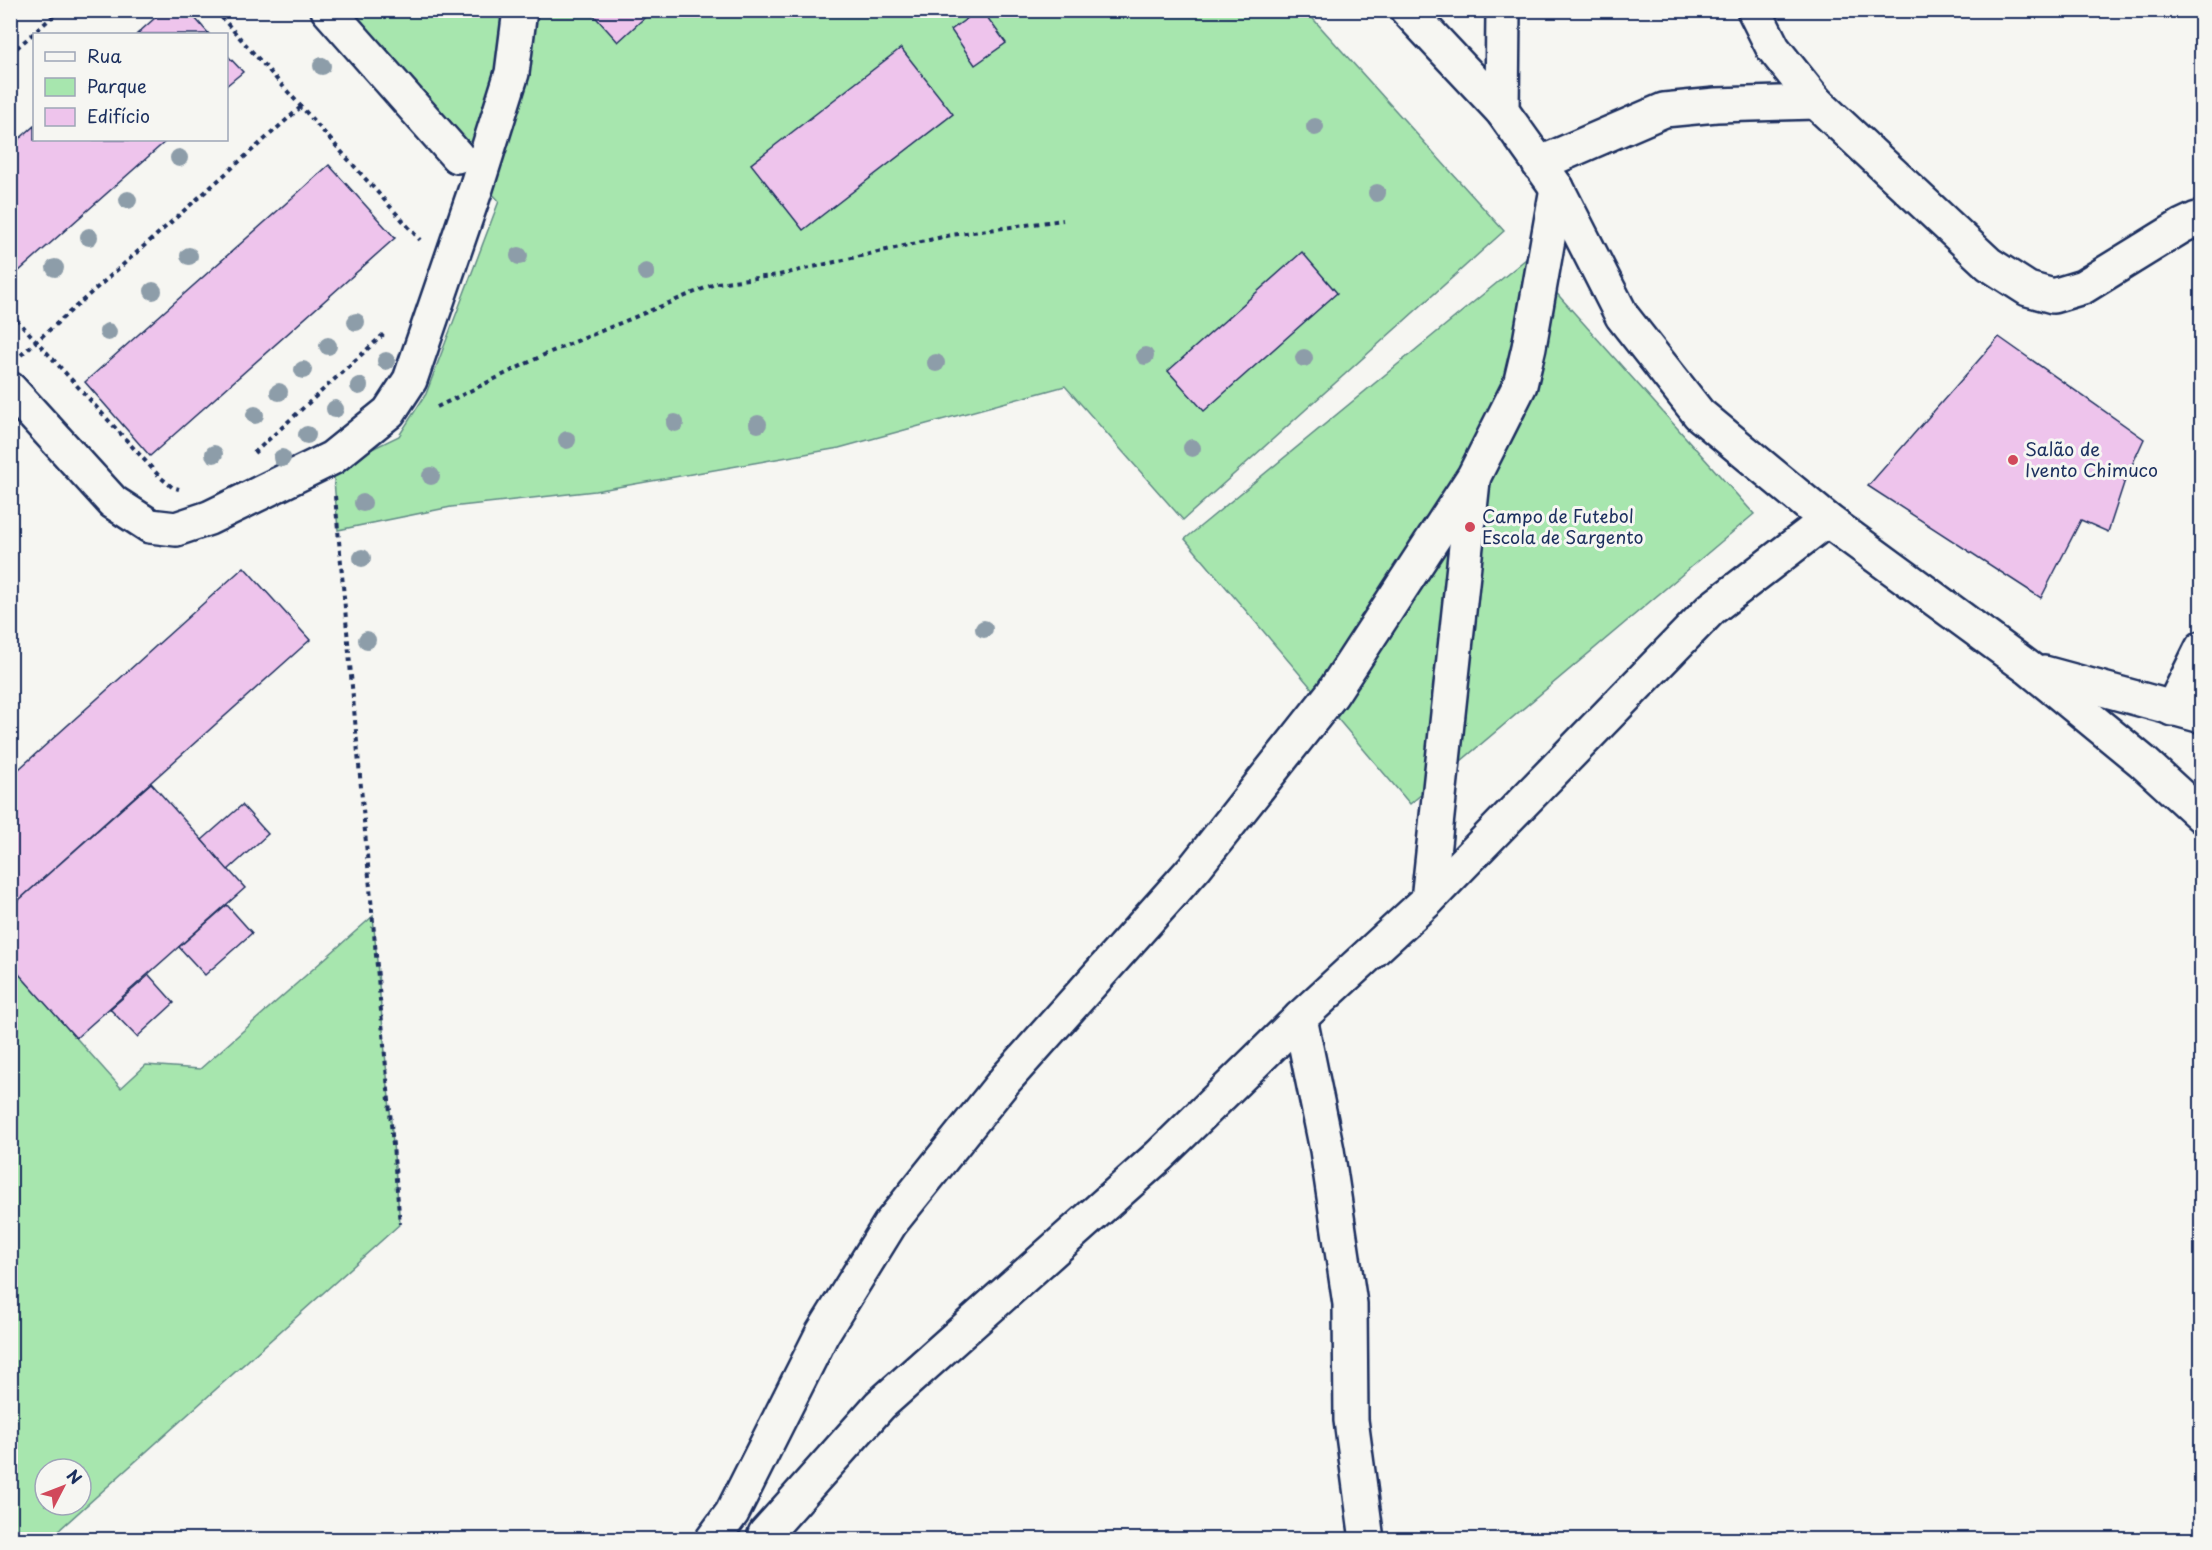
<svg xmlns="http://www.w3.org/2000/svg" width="2212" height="1550" font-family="'Playpen Sans',sans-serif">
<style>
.green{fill:#a7e6ae;stroke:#618a86;stroke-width:1.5;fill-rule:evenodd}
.building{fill:#eec4ec;stroke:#1b2f5e;stroke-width:1.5}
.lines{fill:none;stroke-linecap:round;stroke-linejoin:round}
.minor-casing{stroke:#1b2f5e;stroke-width:38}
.path{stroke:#1b2f5e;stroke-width:4;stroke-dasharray:4.5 4.5;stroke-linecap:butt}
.minor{stroke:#f6f6f2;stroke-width:33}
.tree{fill:#8d9da9}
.poi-dot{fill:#d1495b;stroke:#f6f6f2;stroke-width:2}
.labels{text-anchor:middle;stroke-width:6;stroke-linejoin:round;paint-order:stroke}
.poi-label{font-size:18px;fill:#1b2f5e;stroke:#f6f6f2;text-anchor:start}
</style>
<rect width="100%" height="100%" fill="#f6f6f2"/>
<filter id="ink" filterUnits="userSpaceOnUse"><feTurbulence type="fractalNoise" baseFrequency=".0167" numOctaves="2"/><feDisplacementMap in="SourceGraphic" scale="12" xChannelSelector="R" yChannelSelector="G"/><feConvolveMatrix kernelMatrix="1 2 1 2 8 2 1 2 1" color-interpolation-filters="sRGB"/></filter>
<g filter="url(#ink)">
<g class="green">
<polygon points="328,11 1306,11 1504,231 1183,520 1065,386 839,448 595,491 451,507 338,530 333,468 399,436 426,394 499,201"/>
<polygon points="1526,259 1754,514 1410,804 1185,539"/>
<path d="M373,916L400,1224L49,1539H11L10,964L121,1088L146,1065L200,1069ZM45,1469H81V1505H45Z"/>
</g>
<g class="building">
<polygon points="164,10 188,10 209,34 137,34"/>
<polygon points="589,10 653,10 618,42"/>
<polygon points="979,10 982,10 1006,43 975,65 951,30"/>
<polygon points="901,48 953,114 803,230 751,164"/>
<polygon points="226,54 243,72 226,86"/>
<polygon points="34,126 34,140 167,140 10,279 10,147"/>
<polygon points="329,165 395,238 150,456 85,382"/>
<polygon points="1302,252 1337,293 1204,411 1168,371"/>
<polygon points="1999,337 2144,439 2125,480 2108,532 2081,520 2041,598 1868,486"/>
<polygon points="244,567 310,640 10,908 10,777"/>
<polygon points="151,783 245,888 76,1038 10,964 10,908"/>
<polygon points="242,805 268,834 228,870 202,840"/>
<polygon points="227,905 252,933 205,975 179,947"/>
<polygon points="149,975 174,1003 137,1037 110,1009"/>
</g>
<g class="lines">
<g class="minor-casing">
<g id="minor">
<polyline points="328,10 457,156"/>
<polyline points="1407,10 1502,111 1557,188 1622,316 1699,414 1827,520 2030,669 2142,761 2202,816"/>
<polyline points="1754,10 1773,48 1816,102 1989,264 2028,289 2053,296 2083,287 2182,226 2197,219 2202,220"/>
<polyline points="1502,111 1503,10"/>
<polyline points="1539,164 1664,110 1716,105 1816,102"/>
<polyline points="10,389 113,502 150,526 176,529 209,518 332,458 389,412 410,380 476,188 512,73 520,10"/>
<polyline points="2044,673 2202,716"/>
<polyline points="2172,709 2202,648"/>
<polyline points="1428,900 1473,481"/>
<polyline points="1300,1018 1327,1150 1350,1304 1351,1420 1367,1540"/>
<polyline points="765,1534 880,1405 1159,1156 1300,1018 1428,900 1711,609 1827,520"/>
<polyline points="712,1540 732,1513 822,1334 890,1224 1006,1079 1196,866 1332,694 1474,476 1520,385 1529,347 1557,188"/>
</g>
</g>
<g class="path">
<polyline points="215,10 420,240"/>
<polyline points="10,54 60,10"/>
<polyline points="10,312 159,476 172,487 179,489"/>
<polyline points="21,355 301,107"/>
<polyline points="437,407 548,353 717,283 779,275 951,235 1063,220"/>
<polyline points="254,453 386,332"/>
<polyline points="335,496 400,1224"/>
</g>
<use href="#minor" class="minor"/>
</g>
<g class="tree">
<circle cx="322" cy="66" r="9"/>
<circle cx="1315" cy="127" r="9"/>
<circle cx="179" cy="158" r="9"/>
<circle cx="1377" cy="193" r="9"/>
<circle cx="128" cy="200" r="9"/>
<circle cx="89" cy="237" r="9"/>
<circle cx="189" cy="256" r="9"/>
<circle cx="519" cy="256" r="9"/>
<circle cx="55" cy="268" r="9"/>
<circle cx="646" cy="272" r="9"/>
<circle cx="153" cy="291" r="9"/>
<circle cx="356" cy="322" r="9"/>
<circle cx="108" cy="332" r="9"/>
<circle cx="328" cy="346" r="9"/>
<circle cx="1145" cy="356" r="9"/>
<circle cx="1304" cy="358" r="9"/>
<circle cx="386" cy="361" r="9"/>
<circle cx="936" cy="363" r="9"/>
<circle cx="303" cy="370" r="9"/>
<circle cx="359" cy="386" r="9"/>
<circle cx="279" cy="392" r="9"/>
<circle cx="335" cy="409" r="9"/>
<circle cx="255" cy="415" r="9"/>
<circle cx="675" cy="423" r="9"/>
<circle cx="758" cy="424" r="9"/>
<circle cx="307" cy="435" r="9"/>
<circle cx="567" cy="440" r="9"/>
<circle cx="1192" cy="448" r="9"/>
<circle cx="214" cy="454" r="9"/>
<circle cx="282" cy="458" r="9"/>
<circle cx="431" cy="476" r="9"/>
<circle cx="363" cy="503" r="9"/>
<circle cx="362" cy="558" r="9"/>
<circle cx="984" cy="629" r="9"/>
<circle cx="367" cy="640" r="9"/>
</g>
</g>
<g class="poi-dot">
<circle cx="2013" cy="460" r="6"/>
<circle cx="1470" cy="527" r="6"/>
</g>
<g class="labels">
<g class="poi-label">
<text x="2025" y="456">Salão de<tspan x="2025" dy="21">Ivento Chimuco</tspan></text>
<text x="1482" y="523">Campo de Futebol<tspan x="1482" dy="21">Escola de Sargento</tspan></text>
</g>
</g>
<rect width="2212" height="1550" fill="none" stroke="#f6f6f2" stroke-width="36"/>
<rect x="18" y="18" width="2176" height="1514" fill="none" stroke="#1b2f5e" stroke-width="2" filter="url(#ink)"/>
<rect x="33" y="33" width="195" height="108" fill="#f6f6f2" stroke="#9ea6b7" stroke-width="1.5"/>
<rect x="45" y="52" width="30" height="9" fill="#f6f6f2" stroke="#9ea6b7" stroke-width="1.5"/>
<text x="87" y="63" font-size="18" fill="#1b2f5e">Rua</text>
<rect x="45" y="78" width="30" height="18" fill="#a7e6ae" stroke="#9ea6b7" stroke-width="1.5"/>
<text x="87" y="93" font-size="18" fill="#1b2f5e">Parque</text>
<rect x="45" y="108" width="30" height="18" fill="#eec4ec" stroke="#9ea6b7" stroke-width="1.5"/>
<text x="87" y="123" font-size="18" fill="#1b2f5e">Edifício</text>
<g transform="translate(63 1487) rotate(48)"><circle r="28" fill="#f6f6f2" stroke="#9ea6b7" stroke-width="1.5"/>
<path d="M0-4.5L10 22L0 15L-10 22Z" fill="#d1495b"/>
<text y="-9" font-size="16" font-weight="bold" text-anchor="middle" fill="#1b2f5e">N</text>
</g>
</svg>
